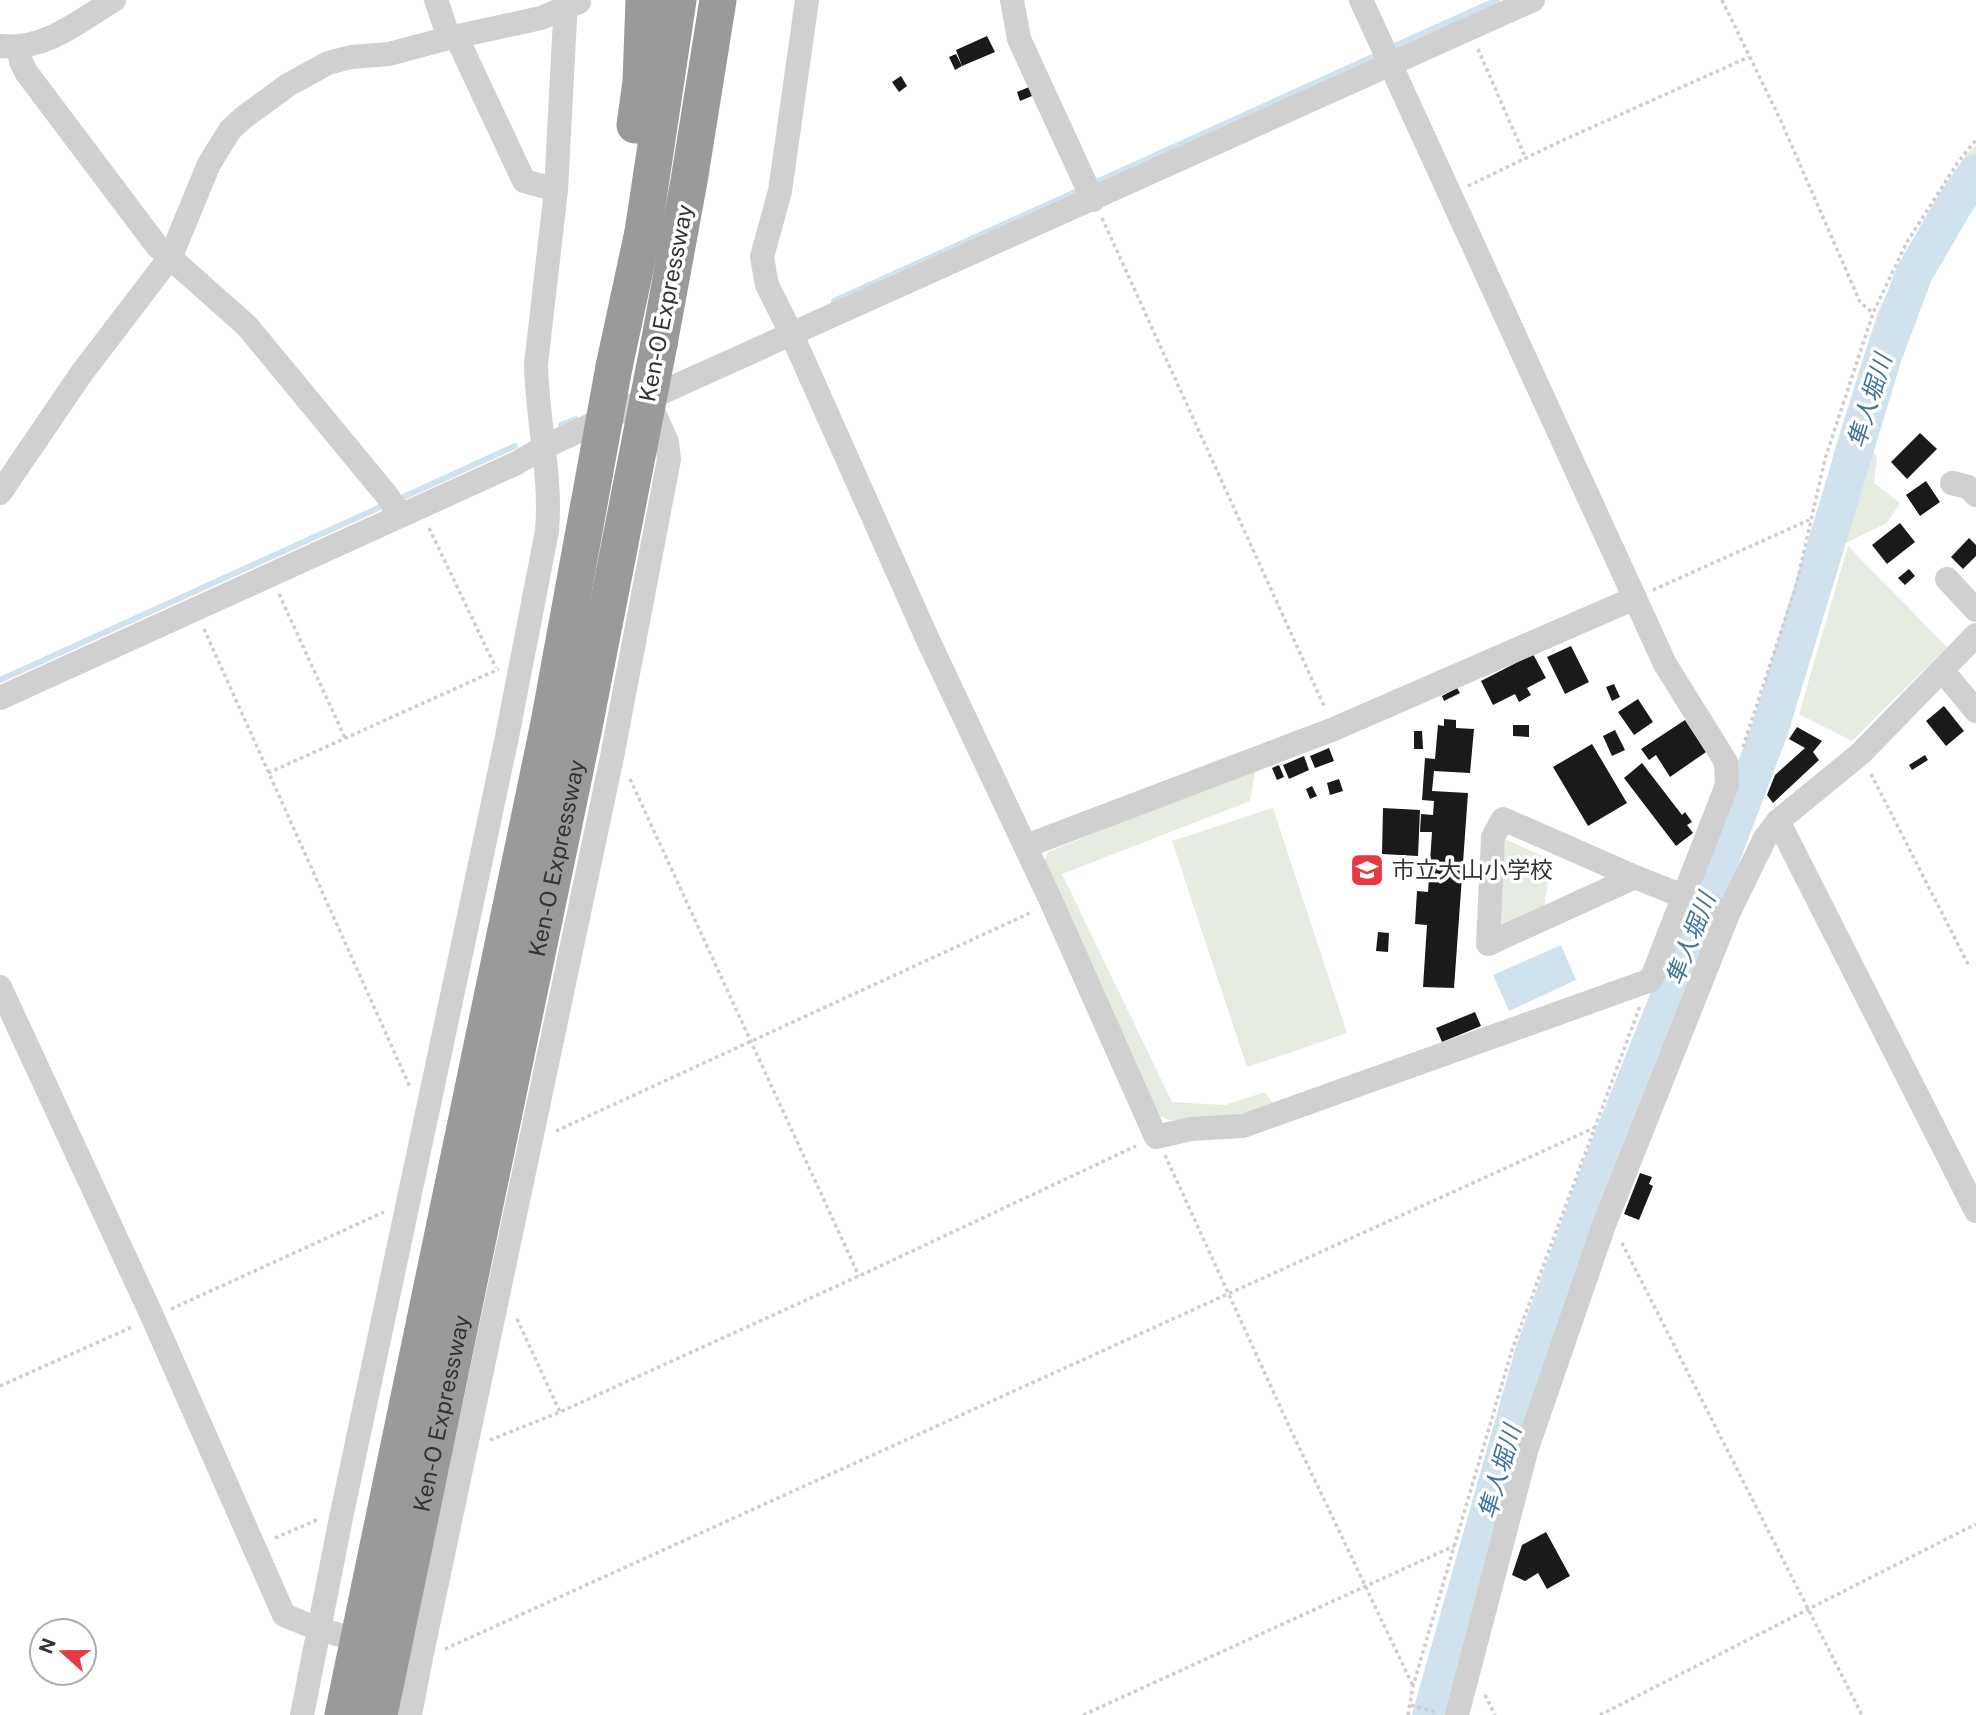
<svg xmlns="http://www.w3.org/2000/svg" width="1976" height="1715" font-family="'Public Sans','Noto Sans JP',sans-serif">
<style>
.green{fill:#e6ecdf}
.water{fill:#cfe2ee}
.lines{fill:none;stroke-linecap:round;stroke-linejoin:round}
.stream{stroke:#cfe2ee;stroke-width:6}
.river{stroke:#cfe2ee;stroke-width:37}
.building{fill:#1a1a1a}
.path{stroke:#cdcdcd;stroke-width:3.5;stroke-dasharray:3.5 3.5;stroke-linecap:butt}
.minor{stroke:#d0d0d0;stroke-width:24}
.highway{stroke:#9a9a9a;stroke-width:37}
.highway-bridge{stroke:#9a9a9a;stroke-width:37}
.labels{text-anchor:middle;stroke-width:7;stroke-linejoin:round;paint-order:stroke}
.street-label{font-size:23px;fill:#333;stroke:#fff}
.poi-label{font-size:23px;fill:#333;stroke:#fff;text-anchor:start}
.water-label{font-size:24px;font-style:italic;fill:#3f7597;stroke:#fff}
</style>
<rect width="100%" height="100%" fill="#fff"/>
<g class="green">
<polygon points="1976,145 1976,161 1909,269 1881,341 1849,437 1770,709 1704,895 1698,893 1696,884 1742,761 1790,614 1838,438 1878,311 1913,240 1965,156"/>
<polygon points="1864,433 1877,458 1874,483 1900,503 1887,523 1842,545 1835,538"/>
<polygon points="1848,546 1947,647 1852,741 1799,714"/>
<polygon points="1256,767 1250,801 1062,874 1172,1102 1225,1105 1265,1092 1275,1107 1224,1123 1169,1120 1159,1116 1044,861 1048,852"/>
<polygon points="1273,808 1347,1033 1247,1067 1172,841"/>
<polygon points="1505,839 1551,860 1544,909 1498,931"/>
<polygon points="1683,912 1696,916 1615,1116 1532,1348 1431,1704 1424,1702 1419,1696 1509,1373 1603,1116"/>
<path d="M1705,920L1713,923L1448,1708L1441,1706C1469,1598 1494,1490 1529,1385C1582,1227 1643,1073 1705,920Z"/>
</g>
<polygon class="water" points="1561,945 1576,980 1509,1011 1493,975"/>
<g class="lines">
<g class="stream">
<polyline points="1388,49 1497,0"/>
<polyline points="1092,184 1379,54"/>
<polyline points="834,301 1082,189"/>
<polyline points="561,425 576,419"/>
<polyline points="397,500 515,446"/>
<polyline points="0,680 387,504"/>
</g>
<polyline class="river" points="1431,1715 1533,1354 1602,1164 1666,1004 1770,729 1884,354 1914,274 1954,205 1976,173"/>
</g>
<g class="building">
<polygon points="987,36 995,52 962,66 956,50"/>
<polygon points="956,54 962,66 955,70 949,57"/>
<polygon points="901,76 907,86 899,92 892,82"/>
<polygon points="1029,87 1032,96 1020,101 1017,92"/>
<polygon points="1920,433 1937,449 1907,479 1891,462"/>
<polygon points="1926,481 1940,502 1920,516 1906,495"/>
<polygon points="1900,523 1915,542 1887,564 1872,545"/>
<polygon points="1969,538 1976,545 1976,556 1963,569 1951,557"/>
<polygon points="1909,569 1915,576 1905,585 1898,578"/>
<polygon points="1571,646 1589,682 1565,694 1547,657"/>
<polygon points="1533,654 1546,678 1527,688 1531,695 1519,702 1515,694 1493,705 1481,681"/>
<polygon points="1614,684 1620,697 1612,701 1606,687"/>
<polygon points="1457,688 1460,693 1444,701 1442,696"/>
<polygon points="1638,699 1653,722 1634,735 1618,712"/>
<polygon points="1944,706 1964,731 1946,746 1926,721"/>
<polygon points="1444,719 1456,720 1456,728 1474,729 1470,773 1434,771 1432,791 1468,793 1454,988 1423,987 1427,925 1415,924 1417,891 1428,892 1432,832 1420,832 1421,814 1433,815 1434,801 1422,800 1425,758 1435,759 1438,725 1444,726"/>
<polygon points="1685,720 1706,752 1670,777 1656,755 1649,760 1641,749"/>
<polygon points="1513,725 1529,725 1529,737 1513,736"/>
<polygon points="1797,727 1822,741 1813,752 1819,760 1773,803 1767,795 1775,775 1805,748 1789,739"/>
<polygon points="1615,730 1625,750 1612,756 1603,736"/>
<polygon points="1414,731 1422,731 1423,749 1414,749"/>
<polygon points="1592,744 1627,803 1588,826 1553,767"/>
<polygon points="1329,748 1334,761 1315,768 1310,756"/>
<polygon points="1925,755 1928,760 1912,770 1909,765"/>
<polygon points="1304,756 1309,770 1289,779 1283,765"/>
<polygon points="1642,763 1682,815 1685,812 1692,822 1687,825 1693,833 1676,846 1624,778"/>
<polygon points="1279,765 1284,777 1277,780 1272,768"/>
<polygon points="1339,779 1343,791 1330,795 1327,783"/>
<polygon points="1312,786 1317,796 1310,799 1306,789"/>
<polygon points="1383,808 1420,810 1418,856 1382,854"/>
<polygon points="1378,932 1389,933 1388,952 1376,951"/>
<polygon points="1475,1012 1481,1026 1442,1042 1436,1028"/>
<polygon points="1640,1173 1652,1177 1649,1184 1653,1186 1639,1220 1624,1214"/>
<polygon points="1546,1532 1570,1576 1547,1589 1538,1573 1525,1581 1512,1575 1522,1545"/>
</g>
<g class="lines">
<g class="path">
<polyline points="1722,0 1781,121 1860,302 1873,313"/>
<polyline points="1478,49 1526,159"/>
<polyline points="1468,186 1559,142 1749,57"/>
<polyline points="1102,218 1325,708"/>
<polyline points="429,528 496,668"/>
<polyline points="1653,590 1809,520"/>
<polyline points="279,594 345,738"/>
<polyline points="204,629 410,1087"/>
<polyline points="1743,747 1796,586 1825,459 1873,313 1907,242 1958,162 1976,140"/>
<polyline points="268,773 499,669"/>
<polyline points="1871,774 1969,966"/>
<polyline points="630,779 859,1276"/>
<polyline points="556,1131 1032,912"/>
<polyline points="1165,1155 1289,1426 1413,1686"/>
<polyline points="1622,1243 1862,1715"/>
<polyline points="171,1309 384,1212"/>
<polyline points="517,1319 560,1412"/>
<polyline points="0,1386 132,1327"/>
<polyline points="490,1440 560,1412 859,1276 1136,1146"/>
<polyline points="275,1538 319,1519"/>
<polyline points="445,1649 1594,1128"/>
<polyline points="1485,1695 1495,1715"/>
<polyline points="1411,1705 1435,1712"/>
<polyline points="1083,1715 1454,1546"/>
<polyline points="1408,1715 1413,1686 1512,1350 1640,1006"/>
<polyline points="1600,1715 1976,1524"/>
</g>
<g class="minor">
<polyline points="436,0 449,38"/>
<polyline points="807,0 780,191 762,257 767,285 792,335 928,640 1052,903 1156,1137 1191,1129 1243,1126 1651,980 1727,785 1726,762 1665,664 1361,0"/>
<polyline points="1012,0 1019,39 1093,200"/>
<polyline points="456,36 524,181 556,190"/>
<path d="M0,46C45,51 77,22 114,0"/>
<polyline points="19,48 21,62 26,72 157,246 247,326 385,493 401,515"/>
<polyline points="1952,483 1968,487 1976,495"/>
<polyline points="0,493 81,374 171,256 209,164 230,130 243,118 288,85 328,63 351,57 389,54 449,38 541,18 579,2"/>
<polyline points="1947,579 1976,610"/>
<polyline points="1942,670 1976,711"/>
<polyline points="0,698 517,463 544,447 647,399 1533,0"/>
<polyline points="1778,821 1976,1211"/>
<polyline points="1026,846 1334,729 1635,598"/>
<polyline points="1635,877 1488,944 1493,837 1503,819 1635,877 1728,914"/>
<polyline points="0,987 153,1318 284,1615 318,1629 373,1644"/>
<polyline points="408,1654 421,1658 410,1715"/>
<polyline points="421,1658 612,757 669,459 667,442 648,400"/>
<path d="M302,1715L341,1518L507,737L547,531C552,475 537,421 536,364L556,190L566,0"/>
<polyline points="1457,1715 1527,1448 1604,1225 1728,914 1765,838 1778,821 1860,754 1976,635"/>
</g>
<g class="highway">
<polyline points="635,125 641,82 644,0"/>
<polyline points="659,344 689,181 718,0"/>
<polyline points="614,367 643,232 678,0"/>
</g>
<g class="highway-bridge">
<polyline points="343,1715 549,723 614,367"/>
<path id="s1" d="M379,1715L583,732L659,344"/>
</g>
</g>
<defs>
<g id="school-square" transform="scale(1.75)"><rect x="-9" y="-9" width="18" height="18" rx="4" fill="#e63946" stroke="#fff"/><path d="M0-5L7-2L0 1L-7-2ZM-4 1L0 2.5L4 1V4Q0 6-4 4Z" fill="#fff"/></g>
</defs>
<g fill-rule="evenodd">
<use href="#school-square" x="1367" y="870"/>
</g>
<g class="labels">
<g class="street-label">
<text transform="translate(666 303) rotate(-79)" y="8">Ken-O Expressway</text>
<text dy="8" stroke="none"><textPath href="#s1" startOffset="875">Ken-O Expressway</textPath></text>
<text dy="8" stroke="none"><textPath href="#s1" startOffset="308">Ken-O Expressway</textPath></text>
</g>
<g class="poi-label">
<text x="1392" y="878">市立大山小学校</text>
</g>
<g class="water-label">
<text transform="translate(1870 401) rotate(-73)" y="8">隼人堀川</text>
<text transform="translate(1691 939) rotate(-69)" y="8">隼人堀川</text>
<text transform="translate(1500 1472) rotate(-74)" y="8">隼人堀川</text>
</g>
</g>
<g transform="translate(63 1652) rotate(291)"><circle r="33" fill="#ffffff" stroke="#adadad" stroke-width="2"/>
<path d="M0-5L12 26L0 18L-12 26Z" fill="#e63946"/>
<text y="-10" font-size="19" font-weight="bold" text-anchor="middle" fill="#333333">N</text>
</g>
</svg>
